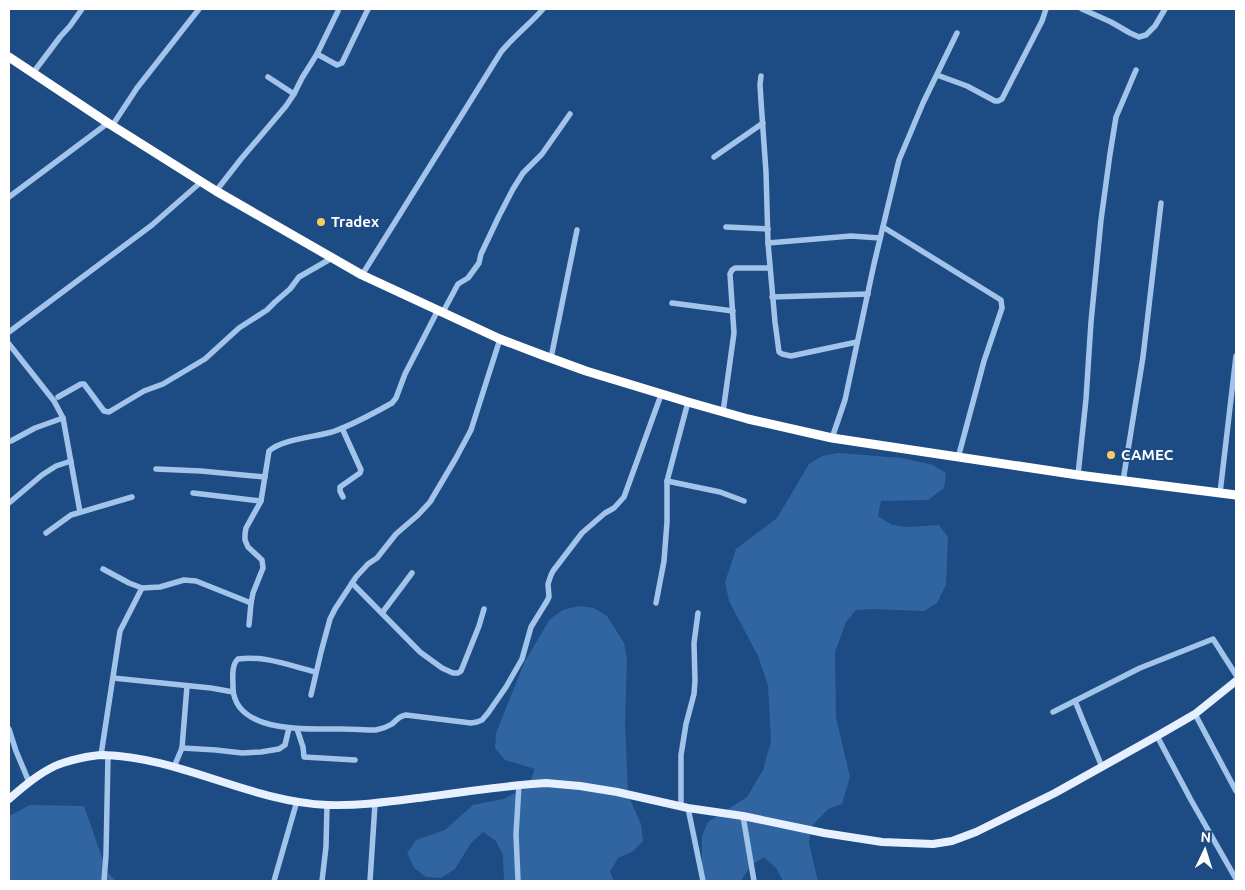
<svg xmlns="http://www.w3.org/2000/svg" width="1245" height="890" font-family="Ubuntu,sans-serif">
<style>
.green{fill:#3065a1}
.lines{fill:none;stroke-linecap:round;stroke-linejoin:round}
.minor{stroke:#a3c4ea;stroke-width:5.5}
.major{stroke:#e7f0fe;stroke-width:8}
.highway{stroke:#fff;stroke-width:9}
.poi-dot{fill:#facb61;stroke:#1d4b83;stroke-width:2}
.labels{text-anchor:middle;stroke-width:4;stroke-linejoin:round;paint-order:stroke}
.poi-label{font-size:15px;font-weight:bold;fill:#fff;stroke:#1d4b83;text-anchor:start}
</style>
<rect width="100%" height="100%" fill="#1d4b83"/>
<g class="green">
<polygon points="838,453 902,458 933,465 946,473 944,488 928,500 881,501 878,516 892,525 908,527 939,525 948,537 946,585 937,603 924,611 872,609 856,610 846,622 835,652 836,717 850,777 842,804 828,809 811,827 809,843 818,881 783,881 776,868 764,857 751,865 741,881 702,881 702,836 708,822 747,797 763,770 771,741 768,685 758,656 729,601 725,582 736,549 777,518 809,464 822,456"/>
<polygon points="578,606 594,608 607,616 624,643 627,659 625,722 628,795 641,824 643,841 632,852 618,858 610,872 614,881 504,881 503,855 496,841 483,832 471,843 455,869 441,878 426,877 414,868 407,853 416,840 445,830 473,805 503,799 528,787 535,769 505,760 495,748 496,733 525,661 550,619 563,610"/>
<polygon points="30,805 84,806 107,872 116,881 9,881 9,816"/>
</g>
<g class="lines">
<g class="minor">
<polyline points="1082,9 1111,22 1130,33 1139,37 1146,35 1155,26 1165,9"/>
<polyline points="317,54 337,65 342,63 368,9"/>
<polyline points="33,73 60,37 70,26 82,9"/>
<polyline points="937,75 967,86 995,101 998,101 1002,99 1042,21 1046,9"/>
<polyline points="761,76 760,85 761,101 766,172 768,243 775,322 779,352 782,354 791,356 857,342"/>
<polyline points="268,77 294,94"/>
<polyline points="112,126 137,88 199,9"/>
<polyline points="714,157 763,123"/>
<polyline points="216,191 241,159 286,106 294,94 302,78 317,54 338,11"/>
<polyline points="9,197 108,123"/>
<polyline points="726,227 768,229"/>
<polyline points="883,227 1001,300 1002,308 984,361 958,458"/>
<polyline points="768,243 851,236 880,238"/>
<path d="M362,275L501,52C514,36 530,24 543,9"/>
<polyline points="772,297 868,294"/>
<polyline points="672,303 733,311"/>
<polyline points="443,312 458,284 468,278 479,263 481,254 499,216 513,189 523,173 542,154 570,114"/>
<polyline points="9,332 152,225 201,182"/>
<polyline points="9,344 54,401 63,418 80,512"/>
<polyline points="551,358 577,230"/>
<polyline points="58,397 81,384 84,384 104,411 109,412 144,391 163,384 205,359 239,328 267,310 275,302 290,289 299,277 332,258"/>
<polyline points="723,412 734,333 730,274 732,270 735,268 770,268"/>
<polyline points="342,428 361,470 360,473 340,487 340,491 343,497"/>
<polyline points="832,438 845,400 874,264 899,160 923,103 957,33"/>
<polyline points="11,441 35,428 63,418"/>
<polyline points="156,469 201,471 265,477"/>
<polyline points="1078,475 1086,399 1091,322 1101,220 1110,154 1116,117 1136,70"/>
<polyline points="667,481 720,492 744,501"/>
<polyline points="1123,481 1143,357 1161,203"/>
<polyline points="193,493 261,501"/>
<polyline points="1220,493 1236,356"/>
<polyline points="9,503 42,475 56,466 71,461"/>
<polyline points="46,533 71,515 132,497"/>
<polyline points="103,569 129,583 142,588 160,587 184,580 196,581 251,603"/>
<polyline points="352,583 420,652 442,668 453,673 458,673 461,671 479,626 484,609"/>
<polyline points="656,603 664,561 667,522 667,481 688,402"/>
<polyline points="382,613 412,573"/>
<path d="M249,625L251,603L253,593L263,568L262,560L248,547L245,540V534L246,528L261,501L269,451C282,439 315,437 332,432C350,426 376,412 392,403L396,398L405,374L438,310"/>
<path d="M316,672C291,666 264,655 238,659C231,665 233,679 233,688C235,734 309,729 341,729C353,729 364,730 376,730C382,729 387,727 392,724C397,720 399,716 406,715L471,723L477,722L482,720L488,713L506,687L522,659L531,627L547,601L549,597L548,584L551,575L553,571L582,533L605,513L614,508L624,497L661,395"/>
<polyline points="113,678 211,688 233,692"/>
<polyline points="311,695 321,652 330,619 335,609 356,577 368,564 377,558 396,534 418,515 430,502 456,458 471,430 500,339"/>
<polyline points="1075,701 1102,767"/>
<polyline points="1053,712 1140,668 1213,639 1236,675"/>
<polyline points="1195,714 1236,791"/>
<polyline points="9,729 16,751 29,782"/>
<polyline points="297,729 303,747 304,757 355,760"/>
<polyline points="1157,736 1191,800 1236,879"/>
<polyline points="182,748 216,750 242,753 261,752 279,749 285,745 289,728"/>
<polyline points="101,755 120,631 142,588"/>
<polyline points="174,767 182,748 187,686"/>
<polyline points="681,806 681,755 686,724 694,694 695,681 694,643 698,613"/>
<polyline points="688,808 703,881"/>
<polyline points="743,816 754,881"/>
<polyline points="104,881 106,855 108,755"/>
<polyline points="274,881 297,801"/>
<polyline points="322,881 326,847 327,805"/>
<polyline points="370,881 375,804"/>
<polyline points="518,881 516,834 519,785"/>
</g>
<path class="major" d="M9,799C23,787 38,774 55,766C66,761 91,755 103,755C181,757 250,802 328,805C361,806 394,801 426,797C461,792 497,787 532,784L546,783L580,786L617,792L688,808L743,816L824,833L882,842L933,844L952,841L976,832L1055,793L1157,736L1195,714L1236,681"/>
<polyline class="highway" points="9,57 108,123 216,191 362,275 500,339 542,355 586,371 688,402 748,419 832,438 1078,475 1236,495"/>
</g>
<g class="poi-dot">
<circle cx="321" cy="222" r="5"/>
<circle cx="1111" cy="455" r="5"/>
</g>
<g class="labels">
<g class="poi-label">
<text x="331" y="227">Tradex</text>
<text x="1121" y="460">CAMEC</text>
</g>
</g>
<rect width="1245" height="890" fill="none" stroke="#ffffff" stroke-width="20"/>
<g transform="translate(1205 850) rotate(4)" stroke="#1d4b83" stroke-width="4" paint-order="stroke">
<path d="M0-4L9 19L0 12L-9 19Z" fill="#ffffff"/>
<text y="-8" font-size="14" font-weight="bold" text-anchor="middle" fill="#ffffff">N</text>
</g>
</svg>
